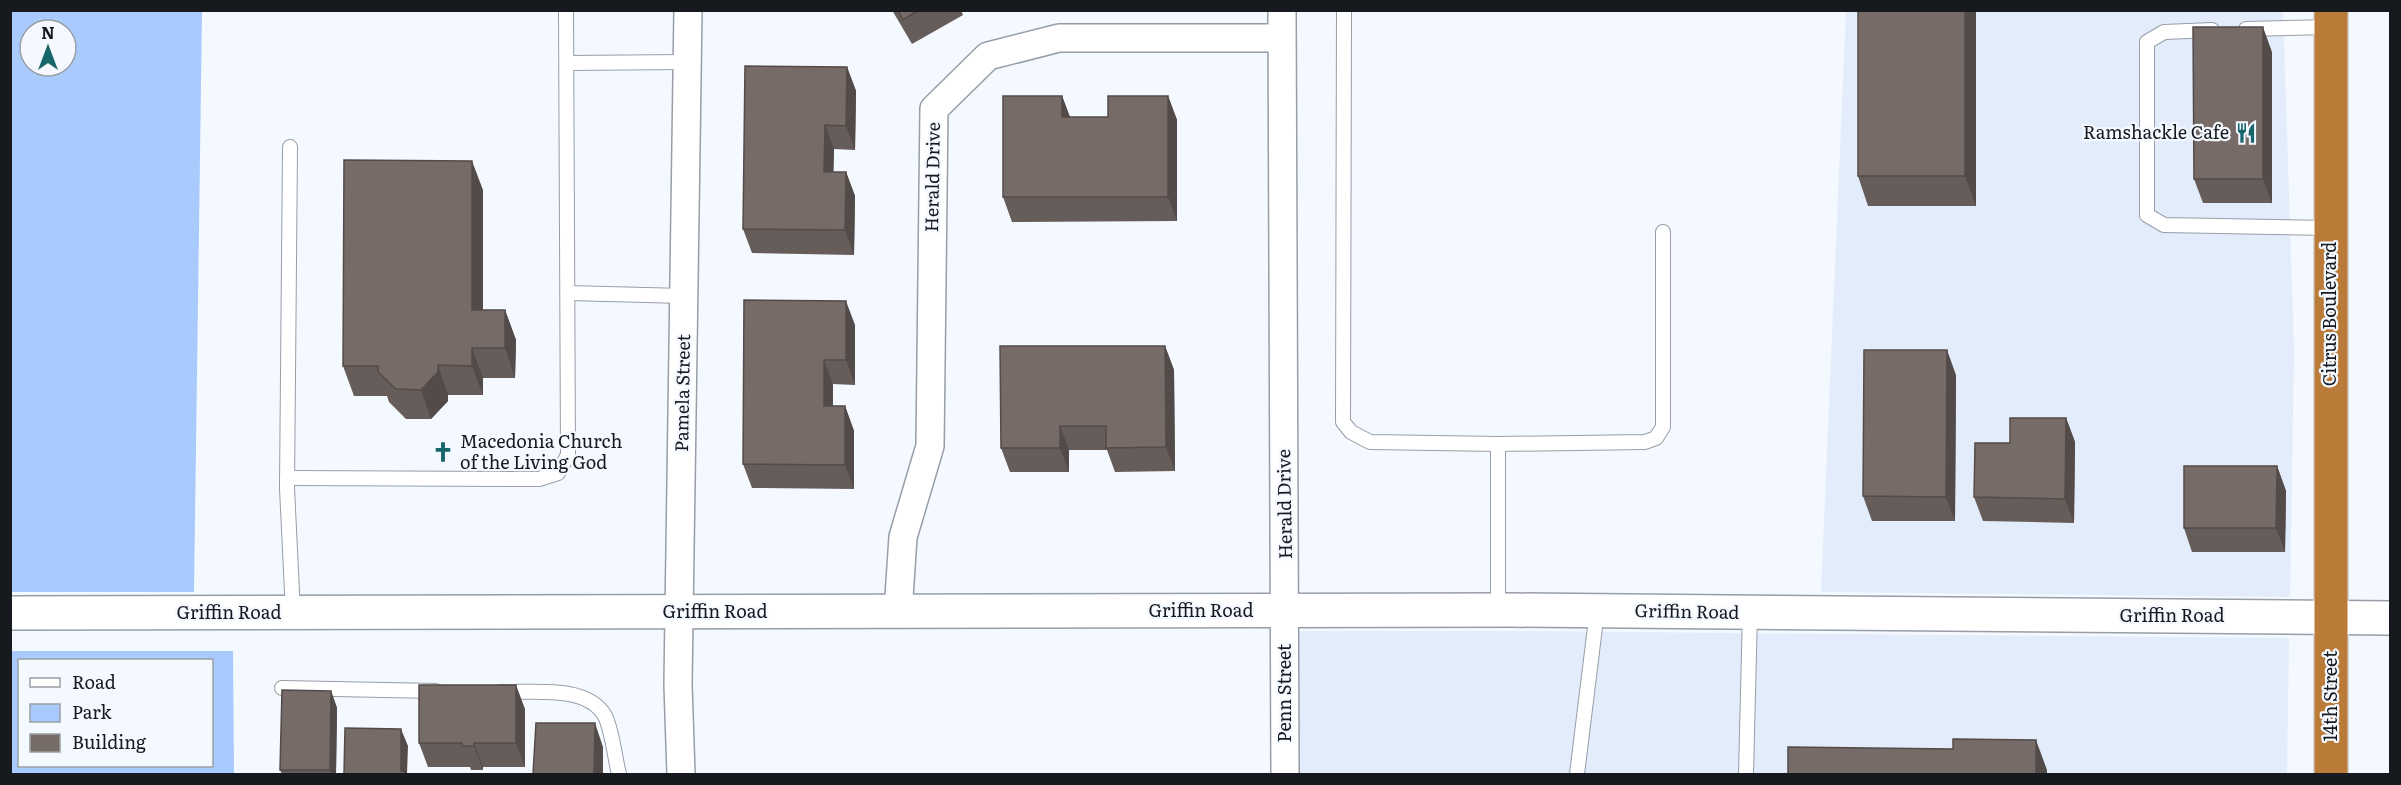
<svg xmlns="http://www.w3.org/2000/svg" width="2401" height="785" font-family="Literata,serif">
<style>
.built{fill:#e3ecfa}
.green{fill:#a8cafc;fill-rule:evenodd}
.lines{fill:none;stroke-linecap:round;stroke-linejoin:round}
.lane-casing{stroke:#979ea8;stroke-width:16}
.street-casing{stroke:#979ea8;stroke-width:30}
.secondary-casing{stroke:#979ea8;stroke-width:36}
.highway-casing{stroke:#d5d6d6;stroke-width:36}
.lane{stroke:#fff;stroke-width:14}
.street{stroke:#fff;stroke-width:27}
.secondary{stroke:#fff;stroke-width:33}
.highway{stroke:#ba7b39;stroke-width:33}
.wall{fill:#665c59}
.shaded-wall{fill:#534b49}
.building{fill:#776b68;stroke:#534b49;stroke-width:1.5}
.labels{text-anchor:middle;stroke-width:4.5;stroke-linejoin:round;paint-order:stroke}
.poi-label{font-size:18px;fill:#16191d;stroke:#f4f8ff;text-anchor:end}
.street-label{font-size:18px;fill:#16191d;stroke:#f4f8ff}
</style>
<rect width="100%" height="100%" fill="#f4f8ff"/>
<g class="built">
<polygon points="1846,11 2283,11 2294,350 2290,597 1821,592"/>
<polygon points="1272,631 1511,631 2289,638 2287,774 1273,774"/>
</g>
<g class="green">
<path d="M10,11H202L194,592H11ZM30,30H66V66H30Z"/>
<path d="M11,651H233L234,774H11ZM20,660H212V766H20Z"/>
</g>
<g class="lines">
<g class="lane-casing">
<g id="lane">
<polyline points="1344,10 1343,422 1351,432 1370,442 1498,444"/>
<polyline points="2246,29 2331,27"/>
<polyline points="2212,30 2164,32 2147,42 2147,215 2164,225 2330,228"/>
<polyline points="567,63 687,62"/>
<polyline points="290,147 287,488 293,613"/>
<polyline points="568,293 684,296"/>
<polyline points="287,478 539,479 558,473 568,455 566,10"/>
<polyline points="1498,610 1498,444 1645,442 1656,438 1663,427 1663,232"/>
<polyline points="282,688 436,691"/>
<path d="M500,692C530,693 587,684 605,716C612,729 615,759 619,774"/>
<polyline points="1577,774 1597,611"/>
<polyline points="1746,774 1750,612"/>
</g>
</g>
<g class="street-casing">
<g id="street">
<polyline points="1282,10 1285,774"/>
<polyline points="898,612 903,537 930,446 934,109 988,56 1059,38 1281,38"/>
<polyline points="681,774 678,684 688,10"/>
</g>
</g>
<g class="secondary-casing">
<polyline id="secondary" points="10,613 1511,610 2390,618"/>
</g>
<g class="highway-casing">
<polyline id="highway" points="2331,10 2331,774"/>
</g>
<use href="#lane" class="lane"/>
<use href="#street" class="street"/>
<use href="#secondary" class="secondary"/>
<use href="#highway" class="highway"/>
</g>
<g class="wall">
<polygon points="892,10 961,10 963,15 912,44"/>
<polygon points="1976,10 1976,206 1868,206 1858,176"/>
<rect x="1992" y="10" width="60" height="2"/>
<polygon points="2272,52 2272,203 2203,203 2194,179"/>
<polygon points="847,67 856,91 855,150 834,149 833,172 846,172 855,196 854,255 752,253 743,229"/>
<polygon points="1062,96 1070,117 1108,117 1168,96 1177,120 1177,221 1012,222 1003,197"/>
<polygon points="483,190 483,310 505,310 516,340 515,378 483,378 483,395 448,395 448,401 431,419 406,419 389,402 387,396 354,396 343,366"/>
<polygon points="744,300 855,325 855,385 833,384 833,406 845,406 854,431 854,489 752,488 743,464"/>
<polygon points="1165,346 1174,370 1175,471 1115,472 1107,450 1069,450 1069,472 1010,472 1001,448"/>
<polygon points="1956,375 1955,521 1872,521 1863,496"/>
<polygon points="2066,418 2075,442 2074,523 1983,521 1974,497 2010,443"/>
<polygon points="2277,466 2286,491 2285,552 2192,552 2184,528"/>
<polygon points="331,691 337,708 336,774 282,774 280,770"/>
<polygon points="525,709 525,767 483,767 483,770 471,770 470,767 428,767 419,743"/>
</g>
<g class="shaded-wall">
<polygon points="1965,10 1976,10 1976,206 1965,176"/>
<polygon points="2263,27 2272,52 2272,203 2263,179"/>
<polygon points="847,67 856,91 855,150 846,126"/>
<polygon points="1062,96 1071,120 1062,117"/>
<polygon points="1168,96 1177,120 1177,221 1168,197"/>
<polygon points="825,125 834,149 833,196 824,172"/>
<polygon points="472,161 483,190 483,339 472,310"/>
<polygon points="846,172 855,196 854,255 845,230"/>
<polygon points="846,301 855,325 855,385 846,360"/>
<polygon points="505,310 516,340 515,378 505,348"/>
<polygon points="1165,346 1174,370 1175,471 1166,447"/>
<polygon points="472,348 483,378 483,395 472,366"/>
<polygon points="1947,350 1956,375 1955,521 1946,497"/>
<polygon points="824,360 833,384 832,430 824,406"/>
<polygon points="438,365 448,395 448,401 431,419 421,390"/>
<polygon points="845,406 854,431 854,489 845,465"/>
<polygon points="2066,418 2075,442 2074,523 2065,499"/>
<polygon points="1060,426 1069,450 1069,472 1060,448"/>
<polygon points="2277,466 2286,491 2285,552 2276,528"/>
<polygon points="516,685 525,709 525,767 516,743"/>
<polygon points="331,691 337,708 336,774 331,774 330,770"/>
<polygon points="595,723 603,747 603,774 594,774"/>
<polygon points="401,729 408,746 407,774 402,774 401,771"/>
<polygon points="2036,740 2047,770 2047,774 2036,774"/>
<polygon points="474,743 483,767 483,770 474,746"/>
</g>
<g class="building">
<polygon points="898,10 919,10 903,20"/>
<rect x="1858" y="10" width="107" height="166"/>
<polygon points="2193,27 2263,27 2263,179 2194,179"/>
<polygon points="745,66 847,67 846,126 825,125 824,172 846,172 845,230 743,229"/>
<polygon points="1003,96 1062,96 1062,117 1108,117 1108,96 1168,96 1168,197 1003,197"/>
<polygon points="344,160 472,161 472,310 505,310 505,348 472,348 472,366 438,365 438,372 421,390 396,389 378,372 378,366 343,366"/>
<polygon points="744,300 846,301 846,360 824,360 824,406 845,406 845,465 743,464"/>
<polygon points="1000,346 1165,346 1166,447 1106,448 1106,426 1060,426 1060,448 1001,448"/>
<polygon points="1864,350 1947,350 1946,497 1863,496"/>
<polygon points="2010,418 2066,418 2065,499 1974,497 1975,443 2010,443"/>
<polygon points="2184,466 2277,466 2276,528 2184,528"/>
<polygon points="419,685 516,685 516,743 474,743 474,746 462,746 462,743 419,743"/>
<polygon points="282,690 331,691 330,770 280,770"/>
<polygon points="536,723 595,723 594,774 533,774"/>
<polygon points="345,728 401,729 401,771 404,771 404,774 344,774"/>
<polygon points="1953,739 2036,740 2036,774 1788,774 1788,747 1953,749"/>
</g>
<defs>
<g id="restaurant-bare" transform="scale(1.62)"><path d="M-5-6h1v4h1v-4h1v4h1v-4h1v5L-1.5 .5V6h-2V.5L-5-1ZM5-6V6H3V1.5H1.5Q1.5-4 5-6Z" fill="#17666b" stroke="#f4f8ff" stroke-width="2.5" paint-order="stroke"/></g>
<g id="church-bare" transform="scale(1.62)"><path d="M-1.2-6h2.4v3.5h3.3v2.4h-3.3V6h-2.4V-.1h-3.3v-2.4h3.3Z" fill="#17666b" stroke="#f4f8ff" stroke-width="2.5" paint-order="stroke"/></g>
</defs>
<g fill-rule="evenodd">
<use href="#restaurant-bare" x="2246" y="133"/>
<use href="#church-bare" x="443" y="452"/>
</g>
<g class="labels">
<g class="poi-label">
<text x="2229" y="139">Ramshackle Cafe</text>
<text x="460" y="448" text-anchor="start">Macedonia Church<tspan x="460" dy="21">of the Living God</tspan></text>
</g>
<g class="street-label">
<text transform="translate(933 177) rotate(-89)" y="6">Herald Drive</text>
<text transform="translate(2330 314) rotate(-90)" y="6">Citrus Boulevard</text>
<text transform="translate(683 393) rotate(-89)" y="6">Pamela Street</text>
<text transform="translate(1285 504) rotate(-91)" y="6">Herald Drive</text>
<text x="1201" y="617">Griffin Road</text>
<text x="715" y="618">Griffin Road</text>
<text transform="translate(1687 612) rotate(1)" y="6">Griffin Road</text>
<text x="229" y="619">Griffin Road</text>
<text x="2172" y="622">Griffin Road</text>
<text transform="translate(1285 693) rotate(-90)" y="6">Penn Street</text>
<text transform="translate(2331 696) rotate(-90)" y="6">14th Street</text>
</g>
</g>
<rect width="2401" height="785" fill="none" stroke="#16191d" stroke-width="24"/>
<rect x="18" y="659" width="195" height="108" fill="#f4f8ff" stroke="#9b9fa5" stroke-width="1.5"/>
<rect x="30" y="678" width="30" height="9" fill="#ffffff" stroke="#9b9fa5" stroke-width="1.5"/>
<text x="72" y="689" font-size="18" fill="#16191d">Road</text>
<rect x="30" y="704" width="30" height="18" fill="#a8cafc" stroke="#9b9fa5" stroke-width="1.5"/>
<text x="72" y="719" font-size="18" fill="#16191d">Park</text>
<rect x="30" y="734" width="30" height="18" fill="#776b68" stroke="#9b9fa5" stroke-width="1.5"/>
<text x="72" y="749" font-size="18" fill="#16191d">Building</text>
<g transform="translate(48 48)"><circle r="28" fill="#f4f8ff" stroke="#9b9fa5" stroke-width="1.5"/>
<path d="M0-4.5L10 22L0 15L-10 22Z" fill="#17666b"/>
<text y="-9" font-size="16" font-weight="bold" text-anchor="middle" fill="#16191d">N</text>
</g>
</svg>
